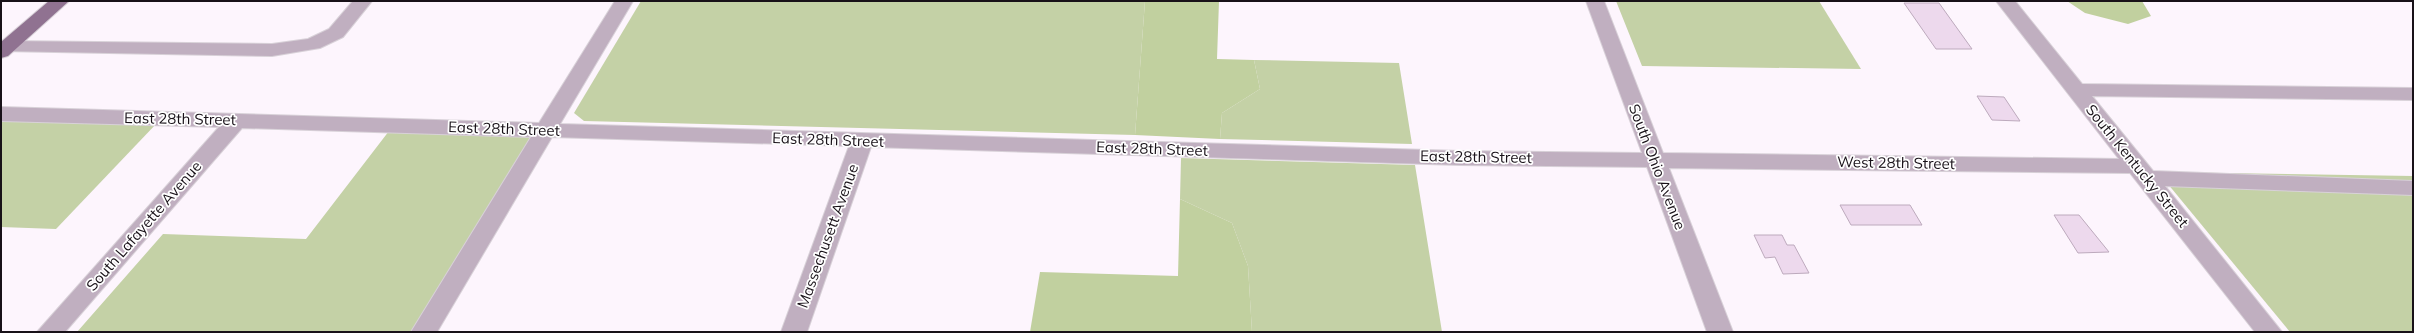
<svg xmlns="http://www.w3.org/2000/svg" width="2414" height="333" font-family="Mulish,sans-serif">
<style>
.green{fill:#c4d1a6}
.forest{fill:#c1d09f}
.building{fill:#edd9ed;stroke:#bdaabd}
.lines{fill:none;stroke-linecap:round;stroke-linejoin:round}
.minor-casing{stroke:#d8d1d8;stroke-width:2}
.major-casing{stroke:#d8d1d8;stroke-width:2}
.minor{fill:#c0afc0;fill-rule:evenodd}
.major{fill:#907291;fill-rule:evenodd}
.labels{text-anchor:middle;stroke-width:3.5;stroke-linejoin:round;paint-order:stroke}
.street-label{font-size:15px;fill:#181118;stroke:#fff}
</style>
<rect width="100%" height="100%" fill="#fdf5fd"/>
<g class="green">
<polygon points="641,1 1145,1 1135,135 584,121 574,113"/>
<polygon points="1616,1 1819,1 1861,69 1642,66"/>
<polygon points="1254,60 1399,63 1412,144 1220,139 1222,113 1260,89"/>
<polygon points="1,120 157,123 56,229 1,227"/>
<polygon points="389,131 529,135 531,144 419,332 77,332 163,234 306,239"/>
<polygon points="1181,158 1415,165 1442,332 1252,332 1248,266 1232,223 1180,199"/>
<polygon points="2158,172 2413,176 2413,332 2290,332"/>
</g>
<g class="forest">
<polygon points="1145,1 1219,1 1217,59 1254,60 1260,89 1222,113 1220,139 1135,135"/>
<polygon points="2067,1 2142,1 2151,16 2128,24 2085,13"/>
<polygon points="1180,199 1232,223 1248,266 1252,332 1030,332 1040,272 1178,276"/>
</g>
<g class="building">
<polygon points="1904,3 1939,3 1972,49 1936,49"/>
<polygon points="1977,96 2004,97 2020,121 1992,120"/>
<polygon points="1840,205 1910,205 1922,225 1851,225"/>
<polygon points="2054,215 2079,215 2109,252 2078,253"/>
<polygon points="1754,235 1782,235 1787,245 1794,245 1809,273 1783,274 1775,257 1765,258"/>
</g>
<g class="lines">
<g class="minor-casing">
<g id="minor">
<polygon points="353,1 372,1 343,37 320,48 272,56 1,51 1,43 7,41 272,44 308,39 329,29"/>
<polygon points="615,1 633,1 560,124 1460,151 1642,153 1586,1 1604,1 1663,153 2119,159 1996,1 2015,1 2082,84 2413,88 2413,100 2092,96 2153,171 2413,181 2413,195 2165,186 2282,332 2255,332 2130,173 1669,168 1733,332 1707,332 1647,167 1460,165 871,147 807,332 781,332 849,146 552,137 437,332 411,332 531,137 242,128 65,332 37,332 219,127 1,121 1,107 539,123"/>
</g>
</g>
<g class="major-casing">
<polygon id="major" points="49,1 69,1 8,56 1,58 1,42"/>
</g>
<use href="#minor" class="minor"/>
<use href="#major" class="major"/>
</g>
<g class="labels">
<g class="street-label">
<text transform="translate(180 119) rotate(1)" y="5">East 28th Street</text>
<text transform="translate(504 129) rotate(2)" y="5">East 28th Street</text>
<text transform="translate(828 140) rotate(2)" y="5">East 28th Street</text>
<text transform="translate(1152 149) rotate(2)" y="5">East 28th Street</text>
<text transform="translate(1476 157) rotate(1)" y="5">East 28th Street</text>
<text transform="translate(1896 163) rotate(1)" y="5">West 28th Street</text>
<text transform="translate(2137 166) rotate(51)" y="5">South Kentucky Street</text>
<text transform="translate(1657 167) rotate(69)" y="5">South Ohio Avenue</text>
<text transform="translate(144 226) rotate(-49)" y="5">South Lafayette Avenue</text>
<text transform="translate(828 236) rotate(-70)" y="5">Massechusett Avenue</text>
</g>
</g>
<rect width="2414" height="333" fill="none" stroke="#181118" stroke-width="4"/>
</svg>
